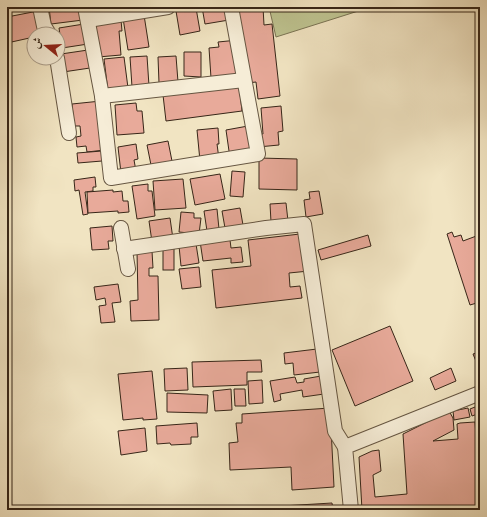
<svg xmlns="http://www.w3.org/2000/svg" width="487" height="517" font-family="'Libre Caslon Text',Amiri,serif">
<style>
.green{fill:#bec390;stroke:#7a7454}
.building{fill:#e8aa9a;stroke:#372618}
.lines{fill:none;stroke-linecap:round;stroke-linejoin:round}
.street-casing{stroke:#665642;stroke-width:16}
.street{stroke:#f6edd7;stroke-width:14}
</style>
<rect width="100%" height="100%" fill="#f1e4c2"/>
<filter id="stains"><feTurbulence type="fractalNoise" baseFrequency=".005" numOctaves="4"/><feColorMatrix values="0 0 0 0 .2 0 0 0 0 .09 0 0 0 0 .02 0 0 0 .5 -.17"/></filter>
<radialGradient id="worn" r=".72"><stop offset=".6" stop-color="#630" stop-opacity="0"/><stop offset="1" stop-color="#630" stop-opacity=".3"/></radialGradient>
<polygon class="green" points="269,7 371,7 276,37"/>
<g class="building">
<polygon points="49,7 81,7 83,20 51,24"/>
<polygon points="96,7 128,7 97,17"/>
<polygon points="202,7 227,7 229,20 205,24"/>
<polygon points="238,7 263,7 264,25 272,24 280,96 258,99 256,82 247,83"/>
<polygon points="196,8 200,31 180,35 176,11"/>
<polygon points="38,11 43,34 34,34 34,37 7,43 7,17"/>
<polygon points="144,15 149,47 128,50 123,18"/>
<polygon points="121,20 122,31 119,31 121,55 98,57 96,21"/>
<polygon points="84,24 88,44 62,48 59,28"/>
<polygon points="238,40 241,76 211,78 209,48 219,47 218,42"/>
<polygon points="88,50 90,68 63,72 61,54"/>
<polygon points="184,52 201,52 201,77 184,76"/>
<polygon points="147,56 149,86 132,87 130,57"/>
<polygon points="176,56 178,82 159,83 158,57"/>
<polygon points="124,57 128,88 108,91 104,59"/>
<polygon points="239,84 242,111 166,121 163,95"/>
<polygon points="101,101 105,150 87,152 86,146 77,147 76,137 81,136 80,126 74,126 72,104"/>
<polygon points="136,103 137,111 142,111 144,133 117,135 115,105"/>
<polygon points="281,106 283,131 278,132 279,145 258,147 257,134 263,134 261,108"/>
<polygon points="248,126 253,154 230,158 226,130"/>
<polygon points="218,128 219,144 217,144 219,159 200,161 197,130"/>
<polygon points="168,141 173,166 152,170 147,145"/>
<polygon points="136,144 138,159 134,160 136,171 121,173 118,147"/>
<polygon points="102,151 102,161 78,163 77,153"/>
<polygon points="259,158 297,159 297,190 259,189"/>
<polygon points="232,171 245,172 243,197 230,196"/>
<polygon points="220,174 225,199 195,205 190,179"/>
<polygon points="95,177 96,187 93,187 93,191 85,192 88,214 83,215 79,190 75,191 74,180"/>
<polygon points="183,179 186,208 155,210 153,181"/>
<polygon points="148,184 148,191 152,191 155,216 137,219 132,186"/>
<polygon points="113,190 113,192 122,191 123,201 128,201 129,212 118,213 118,211 88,213 87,192"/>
<polygon points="319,191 323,214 306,217 304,200 310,199 309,192"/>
<polygon points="286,203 288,221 271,222 270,204"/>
<polygon points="240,208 243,225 225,228 222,211"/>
<polygon points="217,209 219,229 207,231 204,211"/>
<polygon points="181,212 194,213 194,218 201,218 199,234 179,232"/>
<polygon points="170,218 173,239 152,242 149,221"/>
<polygon points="112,226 113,241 108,241 109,249 92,250 90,228"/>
<polygon points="452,232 454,237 461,235 463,241 479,235 480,238 480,302 470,305 447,234"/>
<polygon points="300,234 309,271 289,273 290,287 300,286 302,298 216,308 212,270 251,266 248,240"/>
<polygon points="368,235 371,246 321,260 318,250"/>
<polygon points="230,240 231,248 241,247 243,262 231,263 231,258 203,261 200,241"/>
<polygon points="196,244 199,263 181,266 179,246"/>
<rect x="163" y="248" width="11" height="22"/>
<polygon points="137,251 152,251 153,268 149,268 149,276 158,276 159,320 131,321 130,301 138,300"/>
<polygon points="199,267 201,287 182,289 179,269"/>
<polygon points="118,284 121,302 112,303 115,322 101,323 99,306 106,305 105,298 96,300 94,287"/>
<polygon points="390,326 413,381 355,406 332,350"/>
<polygon points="317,349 320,372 294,375 293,363 285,364 284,353"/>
<polygon points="480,352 480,371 473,354"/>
<polygon points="261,360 262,372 247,372 247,385 193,387 192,362"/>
<polygon points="187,368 188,390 165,391 164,369"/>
<polygon points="451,368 456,381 435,390 430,378"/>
<polygon points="152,371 157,419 143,420 143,418 123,420 118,374"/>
<polygon points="321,376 324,394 303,397 302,390 280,394 281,400 274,402 270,381 295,377 297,383 304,382 304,379"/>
<polygon points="262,380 263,403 249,404 248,381"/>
<polygon points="231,389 232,410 215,411 213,391"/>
<polygon points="234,389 245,389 246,406 235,406"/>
<polygon points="167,393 208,395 207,413 167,412"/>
<polygon points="480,405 480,413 472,416 470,409"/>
<polygon points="330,408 334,487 292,490 291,467 230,470 229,443 238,442 236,423 242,423 242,414"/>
<polygon points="468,408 470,417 454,420 453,411"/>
<polygon points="449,411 453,418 454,430 433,441 458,439 457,424 460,423 475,422 476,436 480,435 480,510 476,510 475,508 475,510 362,510 359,457 372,451 379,450 381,471 373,475 375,497 407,494 403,434"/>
<polygon points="197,423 198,437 191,437 191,444 171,445 170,443 157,444 156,426"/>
<polygon points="145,428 147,451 121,455 118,431"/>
<polygon points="332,503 333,510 343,509 344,510 282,510 282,506"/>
</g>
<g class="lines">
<g class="street-casing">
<g id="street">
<polyline points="40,7 44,26 49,34"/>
<polyline points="85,7 102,96 111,178 258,154 231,7"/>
<polyline points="88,20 168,7"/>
<polyline points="57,58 69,133"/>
<polyline points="102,96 244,80"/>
<polyline points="121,228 128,269"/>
<polyline points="124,249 266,228 304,224 335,431 345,447"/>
<polyline points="351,510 345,447 480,393"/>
</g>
</g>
<use href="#street" class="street"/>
</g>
<rect width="487" height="517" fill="none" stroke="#f1e4c2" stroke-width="24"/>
<rect x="8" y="8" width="471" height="501" fill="none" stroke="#372618" stroke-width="2"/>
<rect x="12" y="12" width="463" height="493" fill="none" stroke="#372618"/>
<g transform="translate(46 46) rotate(288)"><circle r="19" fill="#f6edd7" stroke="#aa9d8b"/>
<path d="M0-3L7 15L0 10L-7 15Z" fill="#8f2418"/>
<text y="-6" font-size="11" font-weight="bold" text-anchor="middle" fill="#372618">ش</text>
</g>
<rect width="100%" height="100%" filter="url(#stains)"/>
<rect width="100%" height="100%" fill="url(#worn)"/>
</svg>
